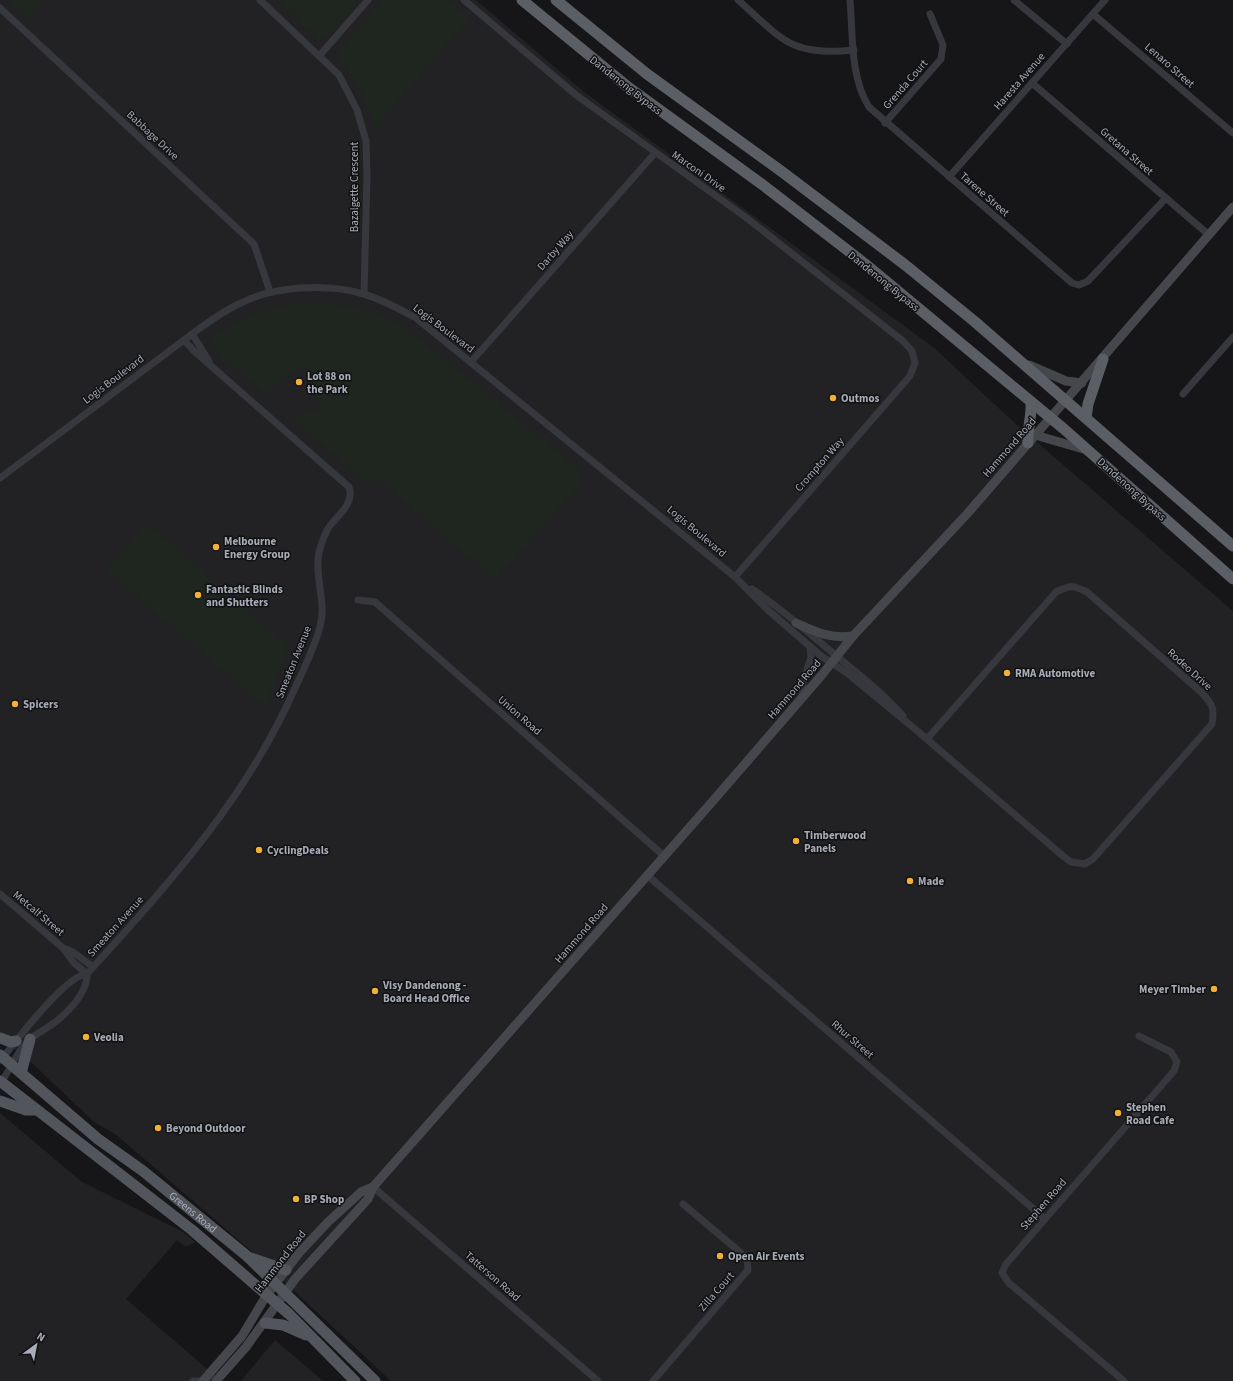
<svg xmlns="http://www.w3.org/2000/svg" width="1233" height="1381" font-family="'Source Sans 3',sans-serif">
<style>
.built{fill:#222225}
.green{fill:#1e261f}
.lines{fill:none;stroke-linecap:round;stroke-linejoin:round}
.minor{stroke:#37383d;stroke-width:7}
.secondary{stroke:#45474d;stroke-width:9}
.primary{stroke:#53555c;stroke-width:11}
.trunk{stroke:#5b5e65;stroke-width:11}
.poi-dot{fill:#f2b134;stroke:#111113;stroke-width:1.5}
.labels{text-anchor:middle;stroke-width:3;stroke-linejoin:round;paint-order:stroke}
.street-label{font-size:11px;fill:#a8adb8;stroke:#111113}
.poi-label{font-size:11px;font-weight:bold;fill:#a8adb8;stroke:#111113;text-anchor:start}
</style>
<rect width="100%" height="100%" fill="#161618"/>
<g class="built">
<polygon points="0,0 476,0 584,92 933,347 1017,425 1233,611 1233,1381 391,1381 248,1248 115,1134 94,1122 35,1066 0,1037"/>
<polygon points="0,1113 82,1182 183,1232 195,1242 186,1247 177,1240 126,1299 221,1381 0,1381"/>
<polygon points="275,1340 323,1381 241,1381"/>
</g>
<g class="green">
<polygon points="8,0 45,0 28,18"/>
<polygon points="277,0 360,0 332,32 319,39"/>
<path d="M382,0H447L469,18L375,128C369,102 356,79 339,58L342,56V48Z"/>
<path d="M299,303C321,304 346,304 367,311C385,316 401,327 417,337L582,472L578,479L581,483L495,580L376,477L369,485L294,420L299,415L321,408L307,366C290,371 278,381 266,395L214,349L213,336C243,317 265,309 299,303Z"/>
<polygon points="148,523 289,648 265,707 106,570"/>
</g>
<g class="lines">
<g class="minor">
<polyline points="260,0 339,75 357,110 366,141 367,176 364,294"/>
<polyline points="464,0 576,95 748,219 903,341 912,351 915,363 910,376 735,577"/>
<path d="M738,0C782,39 791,57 854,50"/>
<path d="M850,0C853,35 850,77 869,107L1072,283L1079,285L1088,281L1166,198"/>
<polyline points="1014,0 1067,44"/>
<polyline points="0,8 254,244 270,292"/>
<polyline points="1093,14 1233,133"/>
<polyline points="320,55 368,0"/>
<polyline points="1032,83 1209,235"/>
<polyline points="885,123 941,59 943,45 930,14"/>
<polyline points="949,177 1105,0"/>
<polyline points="192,334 209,361"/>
<polyline points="471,362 655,153"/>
<polyline points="1183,394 1233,337"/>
<path d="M0,478L192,334C207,323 223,311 241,303C274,286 328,283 363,294C382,299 399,309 416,318L735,577L769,611L821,656L847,673L915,729L1063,856L1071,862L1085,864L1093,859L1212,724C1215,707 1212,704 1201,692L1087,592C1073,585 1070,585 1056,592L927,739"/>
<path d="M752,589C779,607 803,628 827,648C854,671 880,690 903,716"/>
<polyline points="358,600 375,602 664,856"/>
<polyline points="802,697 803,683 811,657 810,646"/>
<polyline points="647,875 1045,1219"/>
<polyline points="0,894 63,948 73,952 93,967"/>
<polyline points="63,948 74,963 87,974"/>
<path d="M1,1060C15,1042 67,974 87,974"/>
<path d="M0,1084C10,1070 15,1055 26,1043C33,1035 43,1031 51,1025C66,1015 88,993 87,974C169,883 246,800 296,686C305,667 314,648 320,627C327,602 314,578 319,552C321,545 325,533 329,527C338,515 355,503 349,487L193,350L184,340"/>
<polyline points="373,1187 598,1381"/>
<polyline points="193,1381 199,1381"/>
<polyline points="653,1381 748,1270 747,1258 683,1204"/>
<polyline points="1124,1381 1009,1283 1002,1273 1006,1264 1174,1071 1177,1062 1171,1052 1139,1036"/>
</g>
<g class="secondary">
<polyline points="1029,365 1066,381 1082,383"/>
<polyline points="1035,435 1087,450"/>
<path d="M796,623C816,632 830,639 853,636"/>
<polyline points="203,1381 242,1336 266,1296 299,1253 328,1222 361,1192 373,1187"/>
<polyline points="216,1381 246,1347 295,1279 368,1199 373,1187 712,802 821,676 853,636 967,514 1233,207"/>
</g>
<g class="primary">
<polyline points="0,1038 11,1042 16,1041"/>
<path id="s1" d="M0,1055L98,1139L143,1171L247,1256L375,1381"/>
<polyline points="21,1073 30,1039"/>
<polyline points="0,1081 192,1230 289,1314 355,1381"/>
<polyline points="0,1101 26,1110 36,1110"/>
<polyline points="251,1258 286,1270"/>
<polyline points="265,1323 283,1325 306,1335"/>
</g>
<g class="trunk">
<polyline points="522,0 628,87 763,185 864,263 1064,429 1233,579"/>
<polyline points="556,0 647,74 781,171 904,264 974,321 1233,546"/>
<polyline points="1086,418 1088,404 1103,359"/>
<path d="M1028,443C1027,429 1032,416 1031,402"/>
</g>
</g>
<g class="poi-dot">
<circle cx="299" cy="382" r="4"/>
<circle cx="833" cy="398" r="4"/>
<circle cx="216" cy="547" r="4"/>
<circle cx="198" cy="595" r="4"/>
<circle cx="1007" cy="673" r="4"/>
<circle cx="15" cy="704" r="4"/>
<circle cx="796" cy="841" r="4"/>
<circle cx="259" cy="850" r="4"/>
<circle cx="910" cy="881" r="4"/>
<circle cx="1214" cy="989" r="4"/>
<circle cx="375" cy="991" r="4"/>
<circle cx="86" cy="1037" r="4"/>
<circle cx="1118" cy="1113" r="4"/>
<circle cx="158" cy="1128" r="4"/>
<circle cx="296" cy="1199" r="4"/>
<circle cx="720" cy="1256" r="4"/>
</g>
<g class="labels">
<g class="street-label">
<text transform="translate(1170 65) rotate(41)" y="4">Lenaro Street</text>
<text transform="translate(1019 81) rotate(-49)" y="4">Haresta Avenue</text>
<text transform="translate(905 84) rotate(-49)" y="4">Grenda Court</text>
<text transform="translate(626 85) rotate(38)" y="4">Dandenong Bypass</text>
<text transform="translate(153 135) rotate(43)" y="4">Babbage Drive</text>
<text transform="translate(1127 151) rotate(41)" y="4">Gretana Street</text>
<text transform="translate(699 171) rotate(35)" y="4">Marconi Drive</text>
<text transform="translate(354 187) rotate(-90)" y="4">Bazalgette Crescent</text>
<text transform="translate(985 194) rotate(41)" y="4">Tarene Street</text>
<text transform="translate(555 250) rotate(-49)" y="4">Darby Way</text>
<text transform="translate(884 281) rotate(39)" y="4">Dandenong Bypass</text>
<text transform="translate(444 328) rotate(37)" y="4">Logis Boulevard</text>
<text transform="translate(113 379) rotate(-37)" y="4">Logis Boulevard</text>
<text transform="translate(1009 447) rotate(-49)" y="4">Hammond Road</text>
<text transform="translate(819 464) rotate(-49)" y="4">Crompton Way</text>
<text transform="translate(1132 489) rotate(42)" y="4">Dandenong Bypass</text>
<text transform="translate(697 531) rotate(40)" y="4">Logis Boulevard</text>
<text transform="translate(293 662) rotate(-68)" y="4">Smeaton Avenue</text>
<text transform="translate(1190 669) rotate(42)" y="4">Rodeo Drive</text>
<text transform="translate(794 689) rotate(-49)" y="4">Hammond Road</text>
<text transform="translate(520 715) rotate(41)" y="4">Union Road</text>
<text transform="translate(39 913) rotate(40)" y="4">Metcalf Street</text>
<text transform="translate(115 926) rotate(-48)" y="4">Smeaton Avenue</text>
<text transform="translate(581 933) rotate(-49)" y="4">Hammond Road</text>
<text transform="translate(853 1039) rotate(41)" y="4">Rhur Street</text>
<text transform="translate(1043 1204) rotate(-49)" y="4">Stephen Road</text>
<text dy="4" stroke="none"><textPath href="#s1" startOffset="249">Greens Road</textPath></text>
<text transform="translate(280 1261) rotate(-52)" y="4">Hammond Road</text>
<text transform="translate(493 1276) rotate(41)" y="4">Tatterson Road</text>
<text transform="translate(716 1291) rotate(-49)" y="4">Zilla Court</text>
</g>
<g class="poi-label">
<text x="307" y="380">Lot 88 on<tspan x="307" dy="13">the Park</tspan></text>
<text x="841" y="402">Outmos</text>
<text x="224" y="545">Melbourne<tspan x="224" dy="13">Energy Group</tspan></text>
<text x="206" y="593">Fantastic Blinds<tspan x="206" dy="13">and Shutters</tspan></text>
<text x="1015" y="677">RMA Automotive</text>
<text x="23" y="708">Spicers</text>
<text x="804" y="839">Timberwood<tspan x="804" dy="13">Panels</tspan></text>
<text x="267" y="854">CyclingDeals</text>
<text x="918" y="885">Made</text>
<text x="383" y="989">Visy Dandenong -<tspan x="383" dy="13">Board Head Office</tspan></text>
<text x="1206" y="993" text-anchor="end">Meyer Timber</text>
<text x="94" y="1041">Veolia</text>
<text x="1126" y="1111">Stephen<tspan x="1126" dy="13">Road Cafe</tspan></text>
<text x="166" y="1132">Beyond Outdoor</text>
<text x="304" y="1203">BP Shop</text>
<text x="728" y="1260">Open Air Events</text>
</g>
</g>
<g transform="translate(36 1345) rotate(32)" stroke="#111113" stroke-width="3" paint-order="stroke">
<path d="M0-3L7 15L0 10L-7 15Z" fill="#a8adb8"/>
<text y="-6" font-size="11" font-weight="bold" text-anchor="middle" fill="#a8adb8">N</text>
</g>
</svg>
